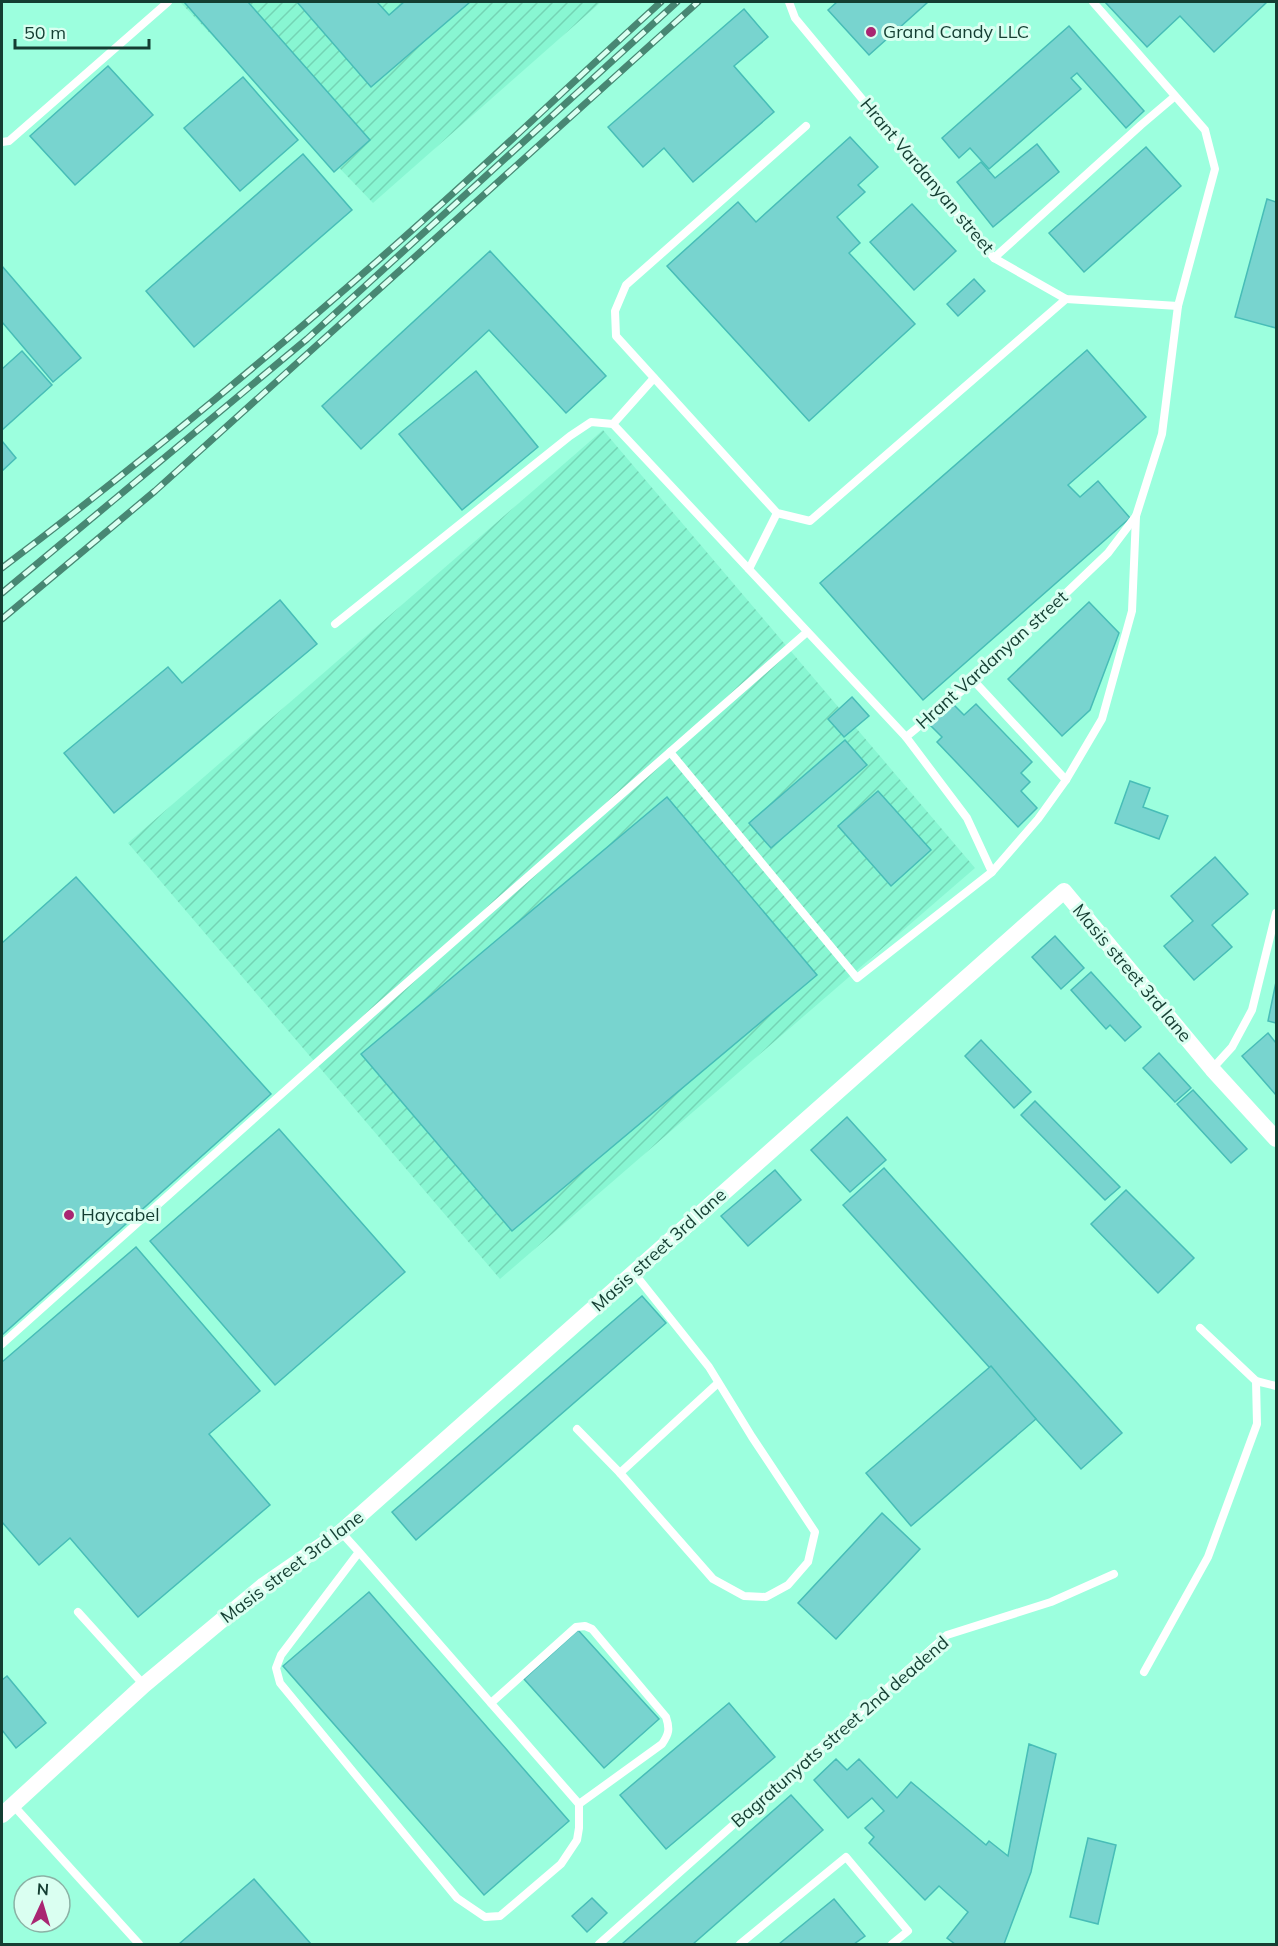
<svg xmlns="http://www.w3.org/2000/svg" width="1278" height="1946" font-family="Mulish,sans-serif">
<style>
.industrial{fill:url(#industrial-furrows)}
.building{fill:#78d4cf;stroke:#47bdb7;stroke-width:1.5}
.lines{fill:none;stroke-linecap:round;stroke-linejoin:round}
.lane{stroke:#fff;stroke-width:8}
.street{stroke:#fff;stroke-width:16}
.rail-casing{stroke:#488773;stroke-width:7}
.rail{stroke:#dafff1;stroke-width:4.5;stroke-dasharray:14;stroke-linecap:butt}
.poi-dot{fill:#a92672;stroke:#dafff1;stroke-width:2}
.labels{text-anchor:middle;stroke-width:6;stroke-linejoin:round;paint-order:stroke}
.poi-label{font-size:18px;fill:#143e32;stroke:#dafff1;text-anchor:start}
.street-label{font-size:18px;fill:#143e32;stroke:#dafff1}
</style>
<defs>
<pattern id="industrial-furrows" width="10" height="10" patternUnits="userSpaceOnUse" patternTransform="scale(1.5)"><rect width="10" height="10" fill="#88f6d2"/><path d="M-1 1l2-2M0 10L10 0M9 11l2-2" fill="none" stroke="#74d4b5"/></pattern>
</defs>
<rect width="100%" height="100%" fill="#9cffde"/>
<g class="industrial">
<polygon points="180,2 601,2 373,203"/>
<polygon points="603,430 975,868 500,1279 128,843"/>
</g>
<g class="building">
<polygon points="184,2 248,2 370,140 334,172"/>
<polygon points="297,2 377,2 389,15 404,2 470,2 371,87"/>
<polygon points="837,2 928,2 869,55 828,10"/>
<polygon points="1105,2 1267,2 1214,52 1180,16 1147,47"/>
<polygon points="744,9 768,37 734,66 774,112 693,182 664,148 643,167 608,127"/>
<polygon points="1069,26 1144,111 1126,128 1077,73 1071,78 1081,89 989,169 970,148 959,158 942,138"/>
<polygon points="108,66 153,115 75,185 30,136"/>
<polygon points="243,77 298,140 240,191 184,128"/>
<polygon points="850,137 878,167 858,185 865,192 837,217 860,243 849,253 915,324 809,421 667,266 738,202 756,222"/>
<polygon points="1037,144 1059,172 993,227 957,182 981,162 995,178"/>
<polygon points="1146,147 1181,186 1084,272 1049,233"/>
<polygon points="303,154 352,210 194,347 146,291"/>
<polygon points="1267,199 1276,202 1276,328 1235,317"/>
<polygon points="912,204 956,251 914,290 870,242"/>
<polygon points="490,251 606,376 566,413 489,330 361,449 322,406"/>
<polygon points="2,266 81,358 53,382 2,322"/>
<polygon points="974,279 985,291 958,316 947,304"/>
<polygon points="1087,350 1146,417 1068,485 1080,497 1098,481 1130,518 923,700 820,583"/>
<polygon points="22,351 52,385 2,430 2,369"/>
<polygon points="476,371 538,447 462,510 399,434"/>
<polygon points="2,441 16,458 2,471"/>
<polygon points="280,600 317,644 114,813 64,753 168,667 182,683"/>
<polygon points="1089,602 1119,633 1090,710 1062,736 1008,679"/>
<polygon points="852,697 869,716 844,737 828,719"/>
<polygon points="952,703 964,715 976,704 1032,762 1021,773 1030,782 1021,791 1037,808 1018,827 937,742 942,737 929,724"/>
<polygon points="845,740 867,765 771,848 749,823"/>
<polygon points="1130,781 1150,788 1143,807 1168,816 1159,839 1115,823"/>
<polygon points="878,791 931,850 891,886 838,826"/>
<polygon points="667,797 817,975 512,1231 361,1054"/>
<polygon points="1215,857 1248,894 1212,925 1232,947 1194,980 1164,946 1193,921 1171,896"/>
<polygon points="76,877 271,1094 2,1335 2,943"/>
<polygon points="1055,936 1084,968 1061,989 1032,957"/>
<polygon points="1091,972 1141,1027 1125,1041 1110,1025 1106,1029 1071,990"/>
<polygon points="1276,982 1276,1023 1268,1021"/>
<polygon points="1268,1033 1276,1043 1276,1095 1242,1056"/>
<polygon points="981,1040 1031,1092 1014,1108 965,1056"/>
<polygon points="1159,1053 1191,1088 1175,1102 1143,1068"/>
<polygon points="1193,1090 1247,1149 1231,1163 1177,1104"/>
<polygon points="1035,1101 1120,1187 1105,1200 1021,1115"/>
<polygon points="847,1117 886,1160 850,1192 811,1150"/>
<polygon points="279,1129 405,1272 275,1385 150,1241"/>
<polygon points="884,1168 1122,1433 1081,1469 843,1205"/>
<polygon points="775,1170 801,1200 748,1246 721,1216"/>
<polygon points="1126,1190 1194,1258 1158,1293 1091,1224"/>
<polygon points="136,1247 260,1391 209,1434 270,1505 138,1617 70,1538 39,1565 2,1522 2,1362"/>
<polygon points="642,1296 666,1323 416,1540 392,1512"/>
<polygon points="991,1366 1036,1419 911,1526 866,1473"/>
<polygon points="882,1513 920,1549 836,1639 798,1603"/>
<polygon points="369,1592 569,1821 484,1895 283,1666"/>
<polygon points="578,1630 659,1719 604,1768 524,1679"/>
<polygon points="7,1676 46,1723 16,1748 2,1730 2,1680"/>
<polygon points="729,1703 775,1757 666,1849 620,1795"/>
<polygon points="1029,1744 1056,1754 1031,1872 1004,1944 955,1944 947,1938 968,1912 939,1886 925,1900 869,1843 874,1837 865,1828 884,1811 872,1798 848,1818 814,1780 836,1759 847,1770 859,1759 897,1798 911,1782 986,1845 989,1841 1008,1856"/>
<polygon points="791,1795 823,1830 693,1944 622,1944"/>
<polygon points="1088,1838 1116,1845 1098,1924 1070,1917"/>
<polygon points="254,1879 311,1944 179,1944"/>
<polygon points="592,1898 607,1913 587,1932 572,1916"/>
<polygon points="834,1899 865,1936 854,1944 779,1944"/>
</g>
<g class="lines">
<g class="lane">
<polyline points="789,2 795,18 994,258 1066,299 1178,306 1162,434 1136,516 1108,553 974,681 906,737"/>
<polyline points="1093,2 1205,130 1215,169 1178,306"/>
<polyline points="806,126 626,285 615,311 616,336 777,513 810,521 1066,299"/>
<polyline points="2,142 9,141 168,2"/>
<polyline points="994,258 1141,125 1174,97"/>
<polyline points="654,378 613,424 906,737 967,818 992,872 857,978 670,752"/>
<polyline points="749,569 777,513"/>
<polyline points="335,624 570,436 591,422 613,424"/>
<polyline points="974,681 1066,780"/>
<polyline points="992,872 1038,819 1066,780 1102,719 1132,611 1136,516"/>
<polyline points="1212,1069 1232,1047 1252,1010 1276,913"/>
<polyline points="1200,1328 1256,1381 1276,1386"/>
<polyline points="2,1344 370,1015 807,632"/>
<polyline points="577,1429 620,1473 713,1579 744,1596 766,1597 788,1585 808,1562 815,1532 752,1437 709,1367 634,1273"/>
<polyline points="620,1473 718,1383"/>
<polyline points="341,1532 359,1552 579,1804 579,1828 577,1840 561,1864 500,1916 485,1917 457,1898 280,1683 276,1668 281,1655 359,1552"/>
<polyline points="78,1612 144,1685"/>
<polyline points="1144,1672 1208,1557 1257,1424 1256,1381"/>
<path d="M491,1703L576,1627L585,1626L592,1629L666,1717C670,1729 669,1734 662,1744L579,1804"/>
<polyline points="13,1805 139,1944"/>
<polyline points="599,1944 947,1635 1051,1602 1114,1574"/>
<polyline points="740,1944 846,1857 908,1931 892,1944"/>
</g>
<polyline class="street" points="2,1815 144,1685 264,1585 341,1532 1064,891 1212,1069 1276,1139"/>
<g class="rail-casing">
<g id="rail">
<path d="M2,568C133,469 260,364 383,256C478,173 568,86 661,2"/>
<polyline points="2,593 307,339 677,2"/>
<polyline points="2,619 155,491 698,2"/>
</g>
</g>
<use href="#rail" class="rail"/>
</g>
<g class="poi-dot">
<circle cx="871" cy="32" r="6"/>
<circle cx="69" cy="1215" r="6"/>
</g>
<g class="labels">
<g class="poi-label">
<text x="883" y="38">Grand Candy LLC</text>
<text x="81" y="1221">Haycabel</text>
</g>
<g class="street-label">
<text transform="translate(927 176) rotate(50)" y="6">Hrant Vardanyan street</text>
<text transform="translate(992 660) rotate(-42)" y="6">Hrant Vardanyan street</text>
<text transform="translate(1132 973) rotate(50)" y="6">Masis street 3rd lane</text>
<text transform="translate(659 1250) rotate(-42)" y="6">Masis street 3rd lane</text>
<text transform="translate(292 1567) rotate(-37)" y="6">Masis street 3rd lane</text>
<text transform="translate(840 1732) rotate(-41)" y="6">Bagratunyats street 2nd deadend</text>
</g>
</g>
<rect width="1278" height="1946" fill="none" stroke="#143e32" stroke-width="6"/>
<g transform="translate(42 1904) rotate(4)"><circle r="28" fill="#dafff1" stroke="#8bb2a5" stroke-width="1.5"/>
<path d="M0-4.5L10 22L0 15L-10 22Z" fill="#a92672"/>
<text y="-9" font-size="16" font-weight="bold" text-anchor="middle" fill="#143e32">N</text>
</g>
<path d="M15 39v9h134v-9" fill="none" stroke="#143e32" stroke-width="3"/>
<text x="24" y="39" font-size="18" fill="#143e32" stroke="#dafff1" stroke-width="4.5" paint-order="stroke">50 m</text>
</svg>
